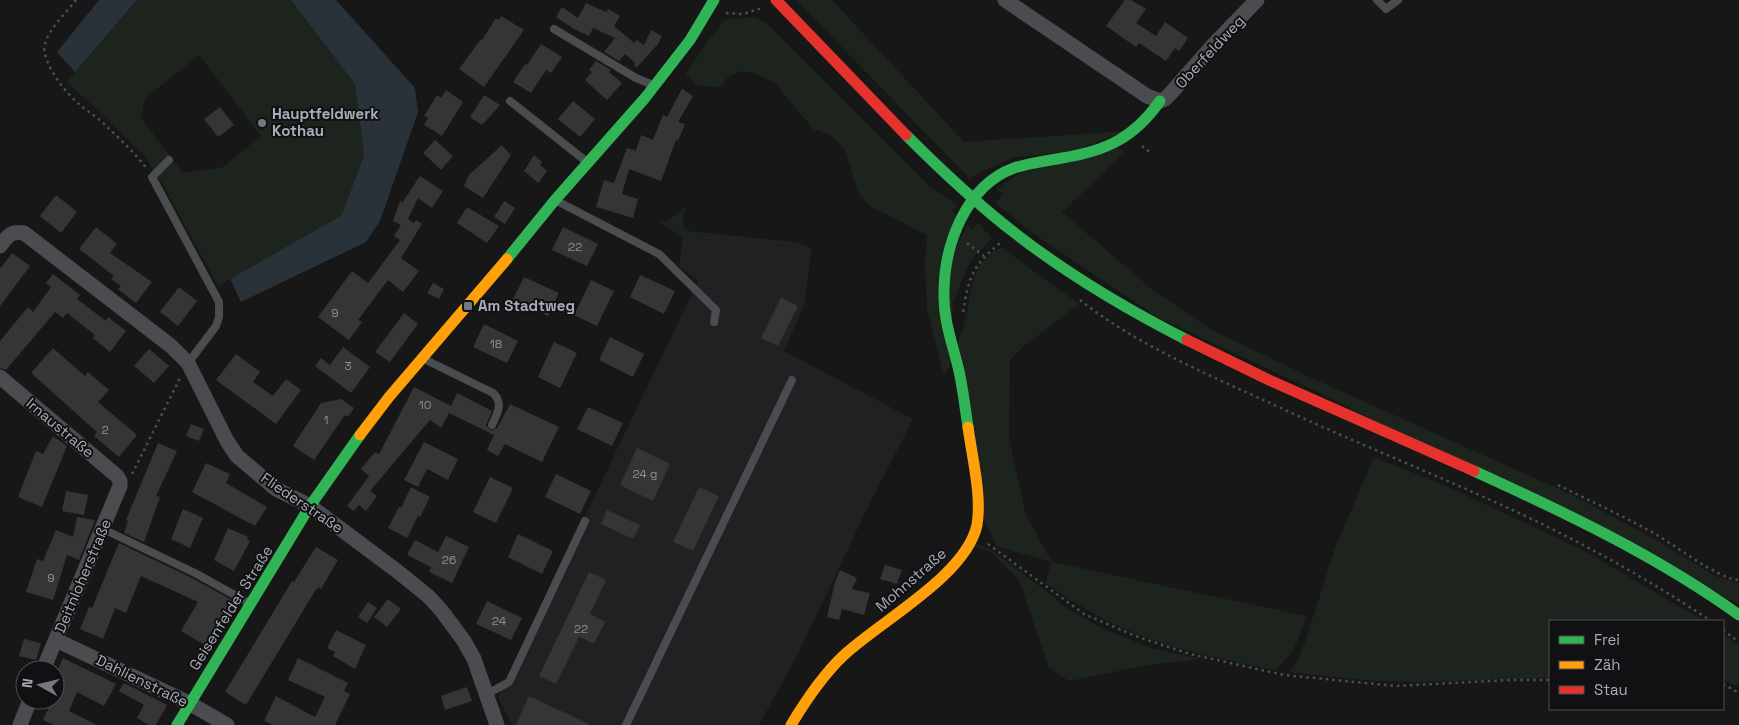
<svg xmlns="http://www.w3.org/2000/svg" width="1739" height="725" font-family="'Space Grotesk',sans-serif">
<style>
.built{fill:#212123}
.green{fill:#1d241e;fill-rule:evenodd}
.water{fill:#2a3239}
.building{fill:#353536}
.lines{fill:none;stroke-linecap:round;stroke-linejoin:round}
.path{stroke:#4d4e52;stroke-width:2.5;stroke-dasharray:2.5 4;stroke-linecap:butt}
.lane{stroke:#4b4c50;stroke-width:8}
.street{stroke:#4b4c50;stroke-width:15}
.fast{stroke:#30b455;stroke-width:11}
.slow{stroke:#ff9f0a;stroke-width:11}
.jam{stroke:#e5322d;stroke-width:11}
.poi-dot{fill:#757880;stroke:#111113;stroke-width:2}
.labels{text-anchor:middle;stroke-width:4;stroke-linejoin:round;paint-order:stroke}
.number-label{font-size:12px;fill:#8b8f98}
.street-label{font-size:15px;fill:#a8adb8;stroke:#111113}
.poi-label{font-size:15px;font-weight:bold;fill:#a8adb8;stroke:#111113;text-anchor:start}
</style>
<rect width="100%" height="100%" fill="#171717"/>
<polygon class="built" points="683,237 812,248 804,305 784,351 913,419 868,507 796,658 759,725 512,725 498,697 698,281 679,266"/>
<g class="green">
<path d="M137,0H291L355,84L364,154L343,215L218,286L163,185L144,156L106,118L67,82ZM199,55L261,136L223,167L183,173L141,118L145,98Z"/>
<polygon points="796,0 832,0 964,142 1126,131 1077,150 1012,158 969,178"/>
<polygon points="755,17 765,22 929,186 957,205 952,211 957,216 950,367 944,375 927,309 925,266 927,235 870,206 858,192 845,150 831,135 813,129 774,82 754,73 741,71 728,77 720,87 698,86 686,74 705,45 725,20"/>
<polygon points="1118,148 1125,152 1062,212 1154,291 1212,330 1314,379 1570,494 1658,541 1715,576 1739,583 1739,604 1326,396 1159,318 1031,232 995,203 1003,194 996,189 1020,173"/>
<polygon points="686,207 682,223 688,231 795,242 812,248 683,237 659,222 667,221"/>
<polygon points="978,223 992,238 971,260 962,280 951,308 955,251 967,225 973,229"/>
<path d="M1001,247L1079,304L1023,347L1010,360L1009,439L1026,515L1052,562L1306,616C1298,641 1295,653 1275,670C1231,661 1185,653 1143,636C1108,623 1076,605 1046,583L1051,562L997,546L985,523L956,347C959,338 963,330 965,321C973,290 968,265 1001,247Z"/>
<polygon points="1374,457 1444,485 1583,550 1704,621 1550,621 1550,678 1423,682 1375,681 1294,673 1290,671 1298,660 1306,639 1335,548"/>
<polygon points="976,545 982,546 991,550 1045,590 1066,608 1102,628 1151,648 1201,659 1148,665 1069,681 1049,668 1019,580 991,552 974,547"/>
<polygon points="1723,634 1739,645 1739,687 1723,680"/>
</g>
<g class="water">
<polygon points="99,0 137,0 75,72 57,52"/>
<polygon points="291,0 336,0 415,88 418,112 380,221 366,242 241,302 230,279 342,215 364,155 355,84"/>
</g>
<g class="building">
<polygon points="1125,0 1131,0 1146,9 1136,23 1156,36 1165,22 1188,38 1179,51 1175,48 1166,61 1139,43 1136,47 1106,26"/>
<polygon points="586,3 606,12 608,9 620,16 614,26 634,43 637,40 644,45 651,30 662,36 657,46 656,46 637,67 634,65 635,63 625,54 619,61 604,52 615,38 593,28 589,36 574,29 556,17 562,7 578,18"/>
<polygon points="501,16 524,30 484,87 459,69 481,39 482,40 496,18 499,20"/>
<polygon points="541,44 562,57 551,73 546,70 531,93 513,82 525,64 527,65"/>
<polygon points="596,61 611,70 609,72 622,83 607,100 585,80 592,72 589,70"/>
<polygon points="682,89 693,96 678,122 685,124 678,141 676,140 661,181 629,169 622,194 638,199 633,218 596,207 604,180 614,183 627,148 635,150 635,153 641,135 653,140 663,115 667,117"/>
<polygon points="446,90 463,102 442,136 424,125 428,118 424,116 437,95 441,98"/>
<polygon points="484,95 500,105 482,125 470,117"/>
<polygon points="573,101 595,119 580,137 558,119"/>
<polygon points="220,107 234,125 218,137 204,119"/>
<polygon points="435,140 453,156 441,170 423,153"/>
<polygon points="502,145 511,155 483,198 464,186 469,175"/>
<polygon points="534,155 542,162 540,165 547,171 538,183 524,171"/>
<polygon points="420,176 443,191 432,208 418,198 408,219 414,223 416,220 422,224 401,258 419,271 403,292 388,280 358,320 362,322 349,340 318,317 352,271 368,283 400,240 394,236 401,225 393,221 400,201 402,203"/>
<polygon points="56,195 77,212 61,233 40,216"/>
<polygon points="504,201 515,208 505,224 494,217"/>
<polygon points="467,207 499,226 487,243 457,223"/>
<polygon points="96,227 117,244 110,253 152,282 136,303 118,289 121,286 111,279 114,276 79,249"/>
<polygon points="563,227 598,244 587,266 552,250"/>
<polygon points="12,253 30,266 0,306 0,269"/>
<polygon points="53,274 80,295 77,299 106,321 108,317 126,331 110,352 93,338 95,335 67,313 63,318 55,312 6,370 0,368 0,341 28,307 33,312 51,287 46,283"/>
<polygon points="640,275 675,291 664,314 630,297"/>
<polygon points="524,277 559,293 548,316 513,299"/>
<polygon points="591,280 614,291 597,326 574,315"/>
<polygon points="433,283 444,289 439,299 427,293"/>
<polygon points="179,287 197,301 178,326 160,312"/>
<polygon points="781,297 798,306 778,346 761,338"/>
<polygon points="404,313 418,324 390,362 375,352"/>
<polygon points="484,324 518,341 507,363 473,347"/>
<polygon points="610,337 644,354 633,377 599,360"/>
<polygon points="554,342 577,353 560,388 538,377"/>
<polygon points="343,347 370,367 351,393 315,366 321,358 330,365"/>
<polygon points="53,348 85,376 88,372 109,390 98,402 137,435 119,457 94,436 97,432 31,373"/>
<polygon points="149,349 169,366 154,383 134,366"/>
<polygon points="236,354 260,372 253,382 273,396 286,379 301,390 276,424 216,380"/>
<polygon points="414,387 451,406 457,393 492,411 486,425 490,430 493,430 497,428 510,404 559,427 542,462 505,444 498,456 487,450 494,435 449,413 441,428 430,420 370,491 377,496 366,511 359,505 354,511 347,506 369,476 361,469 375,452 379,454"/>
<polygon points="341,399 354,408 348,417 345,415 314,460 293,446 321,403"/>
<polygon points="588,407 623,423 612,446 577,429"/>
<polygon points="191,424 204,429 199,441 186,436"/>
<polygon points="53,436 67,446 42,507 18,497 36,451 43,454"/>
<polygon points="424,442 458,459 448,480 427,469 418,487 404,480"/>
<polygon points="158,443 177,451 156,496 160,497 144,542 124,533 128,521 126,520"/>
<polygon points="637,448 670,464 653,501 620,485"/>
<polygon points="206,463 230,474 226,483 267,507 255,526 192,492"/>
<polygon points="556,474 591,491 580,514 545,497"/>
<polygon points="490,477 513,488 496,523 473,512"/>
<polygon points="411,487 430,497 420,517 418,516 407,538 388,528 399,507 401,508"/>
<polygon points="699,487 719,496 693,551 673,542"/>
<polygon points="66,491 88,495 84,515 62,511"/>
<polygon points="183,509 203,518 190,548 171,539"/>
<polygon points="607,510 640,525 633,539 601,524"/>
<polygon points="77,517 95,520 94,523 79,560 67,555 53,600 26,592 37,559 43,561 56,530 73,537"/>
<polygon points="228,528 248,537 247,539 250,541 234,571 214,560"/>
<polygon points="518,534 553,551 542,574 508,557"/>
<polygon points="446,536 469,547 452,583 429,572 431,567 407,555 415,540 438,552"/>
<polygon points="119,543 192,578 232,600 205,645 181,631 198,602 141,576 126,613 115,608 103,639 80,629 89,607 92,608"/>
<polygon points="316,547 338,560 321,589 319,587 315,591 246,705 225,692 292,581 294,582"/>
<polygon points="885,565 902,570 897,584 880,579"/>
<polygon points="840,570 857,578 852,589 870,593 864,615 842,609 839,620 827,617 835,582"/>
<polygon points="589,572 606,580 590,614 605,622 594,644 579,637 556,684 539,676"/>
<polygon points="388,599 401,609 387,627 374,617"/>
<polygon points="487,601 522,618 511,640 476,624"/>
<polygon points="368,602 377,608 367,623 358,617"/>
<polygon points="336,630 366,645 355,669 333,656 335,652 327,648"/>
<polygon points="24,639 41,643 36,660 19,656"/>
<polygon points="63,658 116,684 104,706 77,692 69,711 97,725 54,725 43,720 52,700 55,700 55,694 58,686 55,684 55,676"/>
<polygon points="298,658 348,683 344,691 350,694 335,725 273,725 264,721 276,696 315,717 325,697 288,680"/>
<polygon points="124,683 167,705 156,725 149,725 137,718 144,705 119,691"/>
<polygon points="467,687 472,701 445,710 441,696"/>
<polygon points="529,696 591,725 516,725"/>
</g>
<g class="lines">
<g class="path">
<path d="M76,0C66,13 50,27 45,44C40,61 67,95 80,105C88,112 97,117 104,124C119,138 135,153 147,169"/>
<polyline points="726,13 743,14 762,8"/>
<polyline points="1142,146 1151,153"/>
<polyline points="967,243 984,256"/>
<path d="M1080,300C1137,345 1207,374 1272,404C1360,445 1450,480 1538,522C1597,551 1656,584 1711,621"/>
<path d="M963,312C969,277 972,266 1000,243"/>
<polyline points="132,474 180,378"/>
<path d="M1558,485C1588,500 1619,514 1648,530C1670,541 1717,579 1739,580"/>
<polyline points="988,544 1084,614 1138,637 1190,654 1284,675 1396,686 1510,680 1550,680"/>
<polyline points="1723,630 1739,642"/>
<polyline points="1723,684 1739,693"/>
</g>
<g class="lane">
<polyline points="1377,0 1386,9 1398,0"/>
<polyline points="554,29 636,78 653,85"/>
<polyline points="510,101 587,162"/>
<polyline points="169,160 152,177 219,302 219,317 216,326 188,363"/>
<polyline points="557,201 659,254 716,310 714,322"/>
<path d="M424,359L493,393C504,403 497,414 492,425"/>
<polyline points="103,529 195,573 249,603"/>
<polyline points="487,694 509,682 585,521"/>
<polyline points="626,725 792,380"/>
</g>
<g class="street">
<polyline points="1005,0 1147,96 1160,101 1165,99 1170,94 1216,42 1257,0"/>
<path d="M0,246C8,236 10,231 24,233L171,346L188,363L227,441L237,456L276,489L310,506L397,571L428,596L441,610L464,641L474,659L497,725"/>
<polyline points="0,377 117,476 120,481 120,486 43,670"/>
<polyline points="56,640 189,703 227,725"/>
<polyline points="20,725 30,700"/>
</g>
<g class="fast">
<path d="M906,135C941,170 977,204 1016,234C1069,275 1128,310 1187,340"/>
<polyline points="507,259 555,200 645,98 690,40 714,0"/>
<path d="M968,427C965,408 963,389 959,371C953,345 943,320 944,293C944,246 965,186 1014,168C1029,163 1046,161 1062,158C1106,151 1134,138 1160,101"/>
<path d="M1474,471C1566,513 1657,556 1739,615"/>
<polyline points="177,725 310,506 360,435"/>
</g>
<g class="slow">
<polyline points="360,435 389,397 507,259"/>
<path d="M791,725C806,700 822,676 843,656C880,621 966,576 977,525C982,496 972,457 968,427"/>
</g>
<g class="jam">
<polyline points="776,0 906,135"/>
<polyline points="1187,340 1269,380 1474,471"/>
</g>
</g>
<g class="poi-dot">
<circle cx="262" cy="123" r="5"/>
<rect x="463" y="301" width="10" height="10" rx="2.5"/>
</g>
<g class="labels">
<g class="number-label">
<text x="575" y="251">22</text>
<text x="335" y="317">9</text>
<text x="496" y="348">18</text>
<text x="348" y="370">3</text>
<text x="425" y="409">10</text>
<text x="326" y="424">1</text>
<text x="105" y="434">2</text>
<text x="645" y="478">24 g</text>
<text x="449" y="564">26</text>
<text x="51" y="582">9</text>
<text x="499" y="625">24</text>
<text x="581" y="633">22</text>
</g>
<g class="street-label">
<text transform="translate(1210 52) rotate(-47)" y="5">Oberfeldweg</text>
<text transform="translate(60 428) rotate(40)" y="5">Irnaustraße</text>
<text transform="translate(302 503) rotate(34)" y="5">Fliederstraße</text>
<text transform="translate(83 576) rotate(-67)" y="5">Deitnloherstraße</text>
<text transform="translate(911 580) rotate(-41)" y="5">Mohnstraße</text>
<text transform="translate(231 608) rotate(-58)" y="5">Geisenfelder Straße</text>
<text transform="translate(142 681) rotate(26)" y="5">Dahlienstraße</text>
</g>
<g class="poi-label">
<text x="272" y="119">Hauptfeldwerk<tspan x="272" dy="17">Kothau</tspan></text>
<text x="478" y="311">Am Stadtweg</text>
</g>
</g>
<rect x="1549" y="620" width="175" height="90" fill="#111113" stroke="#4d4f55"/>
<rect x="1559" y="636" width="25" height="8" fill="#30b455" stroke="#4d4f55"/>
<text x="1594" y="645" font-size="15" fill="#a8adb8">Frei</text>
<rect x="1559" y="661" width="25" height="8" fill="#ff9f0a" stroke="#4d4f55"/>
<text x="1594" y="670" font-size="15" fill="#a8adb8">Zäh</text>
<rect x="1559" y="686" width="25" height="8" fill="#e5322d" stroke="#4d4f55"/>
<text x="1594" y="695" font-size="15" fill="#a8adb8">Stau</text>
<g transform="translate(40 685) rotate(278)"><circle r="24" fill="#111113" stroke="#4d4f55"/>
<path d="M0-4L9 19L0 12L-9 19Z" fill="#757880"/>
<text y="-8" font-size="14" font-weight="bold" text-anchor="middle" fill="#a8adb8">N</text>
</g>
</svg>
